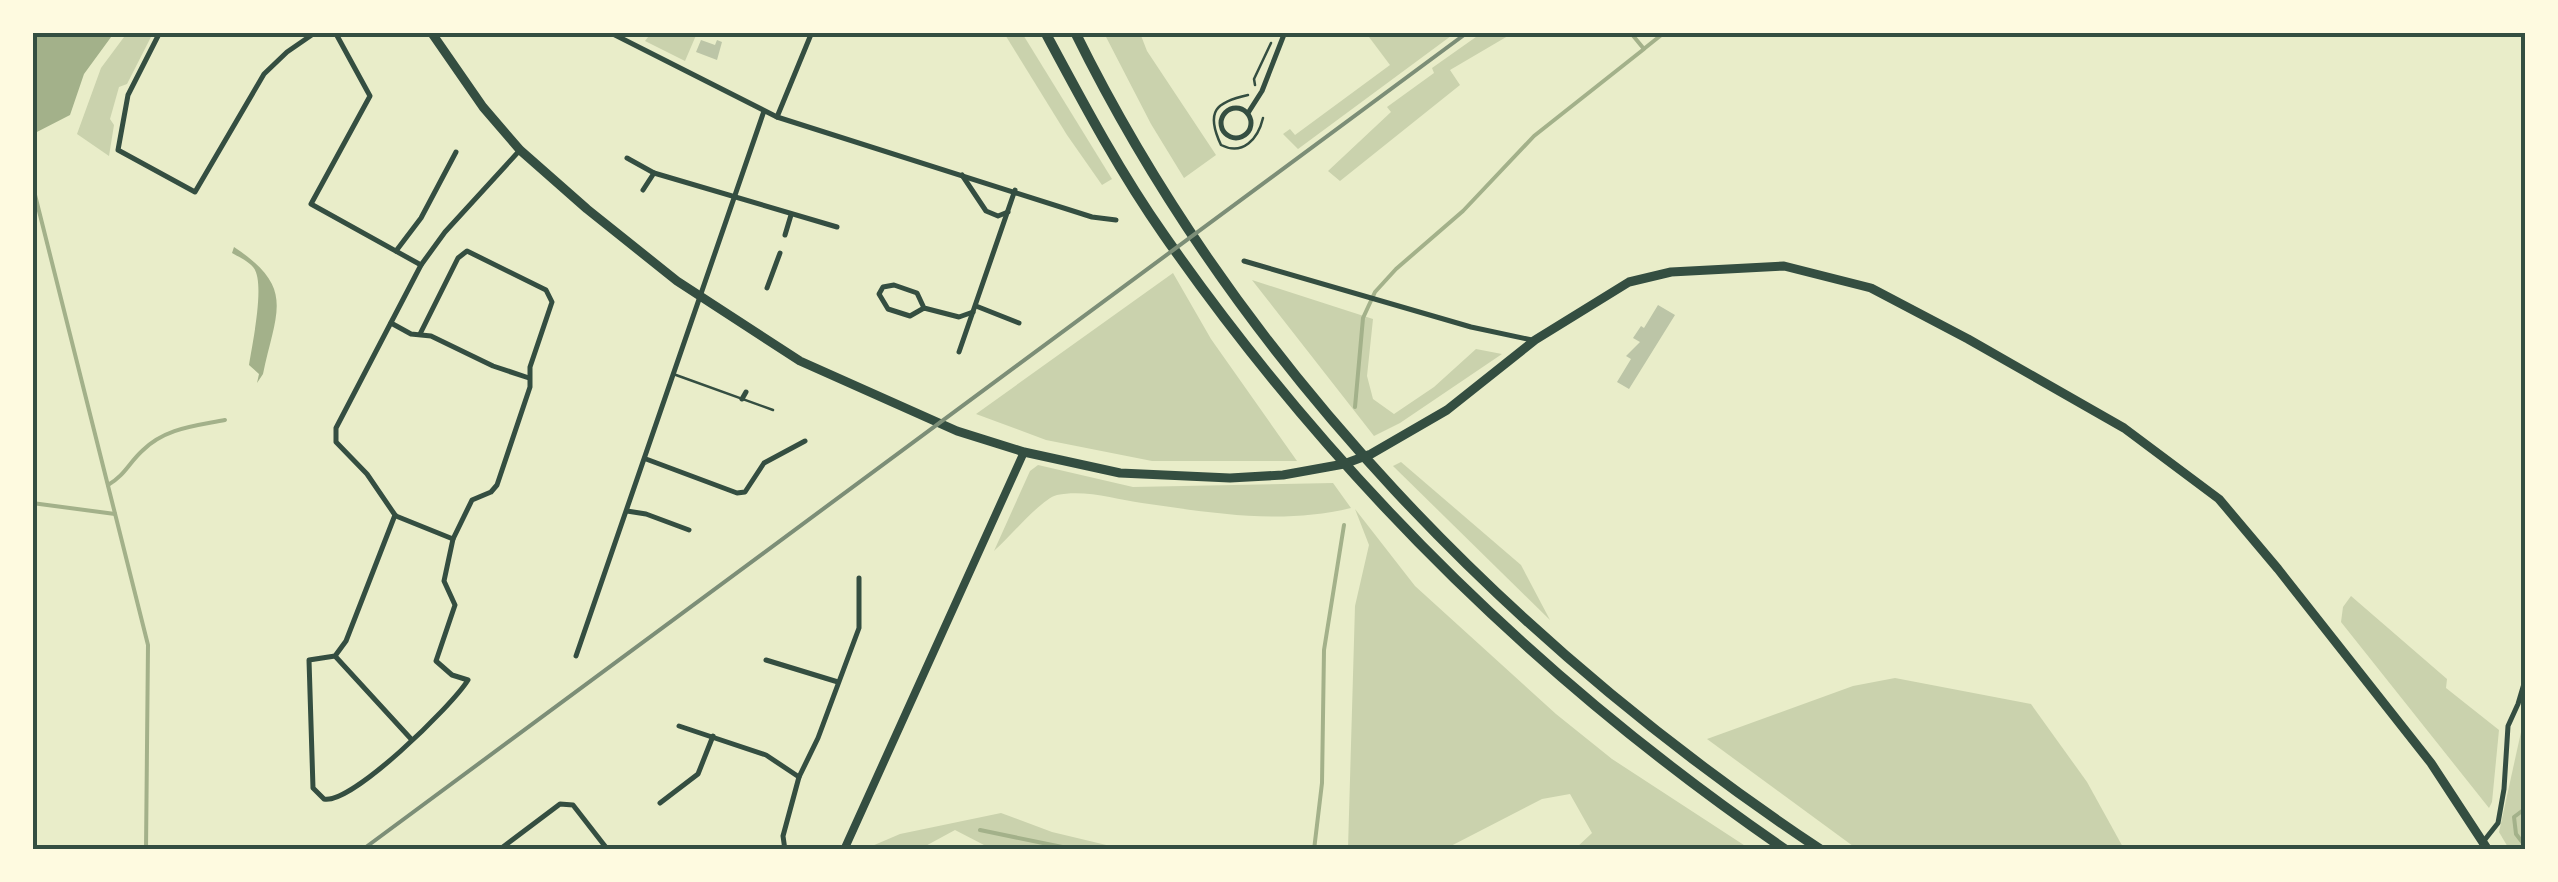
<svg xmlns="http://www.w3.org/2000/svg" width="2558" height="882" font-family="Arial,sans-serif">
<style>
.green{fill:#cad2ad}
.water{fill:#a3b18a}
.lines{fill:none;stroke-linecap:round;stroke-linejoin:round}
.stream{stroke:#a3b18a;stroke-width:4}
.building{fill:#bcc5a7}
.path{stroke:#344e41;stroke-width:2.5}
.service{stroke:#344e41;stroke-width:2.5}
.minor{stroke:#344e41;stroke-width:5}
.secondary{stroke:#344e41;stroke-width:8}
.primary{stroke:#344e41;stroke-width:9}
.motorway{stroke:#344e41;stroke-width:10}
.rail{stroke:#7c8e77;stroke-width:4}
.neatline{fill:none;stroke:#344e41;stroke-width:4}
</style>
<rect width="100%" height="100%" fill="#e9edc9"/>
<g class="green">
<polygon points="652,32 697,32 697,33 685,61 645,41"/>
<polygon points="1483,32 1513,33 1450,70 1460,85 1340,181 1328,171 1391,112 1387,107 1434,73 1432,68"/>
<polygon points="127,33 153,33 127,84 119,87 110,119 114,125 109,156 77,134 101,68"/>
<polygon points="1004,33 1022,33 1112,179 1102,185 1067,135"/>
<polygon points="1104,33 1140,33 1147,51 1216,155 1184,178 1151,124"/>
<polygon points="1366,33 1455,33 1298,149 1283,134 1290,129 1295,135 1390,65"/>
<polygon points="1173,273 1211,339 1297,461 1152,461 1046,440 976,414"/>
<polygon points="1252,280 1373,319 1367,376 1373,399 1394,414 1434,387 1476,349 1502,354 1400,423 1374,436"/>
<polygon points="1401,462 1521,565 1550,620 1393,466"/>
<path d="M1038,465L1133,487L1333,483L1351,508C1280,525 1213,513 1142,503C1116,499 1084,489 1057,495C1041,499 1008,539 994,551L1030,471Z"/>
<polygon points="1355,509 1415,586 1556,714 1612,759 1750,849 1575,849 1592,833 1570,794 1542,799 1445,849 1348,849 1355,606 1369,545"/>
<polygon points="2351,596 2447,679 2446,688 2499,730 2492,802 2489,808 2341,622 2343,607"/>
<polygon points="1895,678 2031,704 2087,782 2124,849 1857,849 1707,739 1853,686"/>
<polygon points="2525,714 2525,849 2509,849 2499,832"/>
<polygon points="1001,813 1052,832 1123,849 986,849 984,845 955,830 920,849 871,849 872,846 900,834"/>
</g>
<g class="water">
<polygon points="33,32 114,33 84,74 70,115 33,134"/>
<path d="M234,247C296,288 276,311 263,374L257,383L259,374L249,365C252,345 266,281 253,267C248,261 239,257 232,253Z"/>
</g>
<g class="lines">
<g class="stream">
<polyline points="1645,48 1665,32"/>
<polyline points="32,183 148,645 146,850"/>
<polyline points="1355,407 1363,318 1375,292 1396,269 1463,211 1534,136 1644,49 1630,32"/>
<path d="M108,485C124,476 129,463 142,451C165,428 195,426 225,420"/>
<polyline points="32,503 115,514"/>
<polyline points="2526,808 2514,817 2516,834 2526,847"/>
<polyline points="980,830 1077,850"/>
<polyline points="1314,850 1322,783 1324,650 1344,525"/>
</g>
</g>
<g class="building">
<polygon points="701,40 715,45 717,40 722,42 717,60 696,52"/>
<polygon points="1658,305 1675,315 1629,389 1617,382 1631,359 1626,356 1640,342 1633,338 1641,326 1644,328"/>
</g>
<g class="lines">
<g class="path">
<polyline points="1255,85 1254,79 1271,43"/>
<path d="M1248,95C1216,102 1205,111 1221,145C1243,156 1258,139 1263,118"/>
</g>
<polyline class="service" points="676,375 773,410"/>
<g class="minor">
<polyline points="160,32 128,95 118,150 195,192 264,74 287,52 316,32"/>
<polyline points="335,32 370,96 311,204 421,265"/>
<polyline points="609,32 777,117 1092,217 1116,220"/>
<circle cx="1236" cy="123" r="15"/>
<polyline points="1248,113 1262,91 1285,32"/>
<polyline points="777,117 812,32"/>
<polyline points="627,158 654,173"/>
<polyline points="962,175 986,211 998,216 1008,212"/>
<polyline points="643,190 654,173 837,227"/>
<polyline points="785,235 791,215"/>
<polyline points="396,251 421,218 456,152"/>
<polyline points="1244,261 1471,327 1532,340"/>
<polyline points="767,288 780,253"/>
<polyline points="976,306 1019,323"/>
<polyline points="924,308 917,293 894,285 883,287 879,294 888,309 910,316 924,308 959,317 973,312"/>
<polyline points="391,323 411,334 431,336 493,366 529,378"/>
<polyline points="959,352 1015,190"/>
<polyline points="742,399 746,392"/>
<polyline points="646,459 737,493 745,492 764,463 805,441"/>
<polyline points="627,511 646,514 689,530"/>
<path d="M395,515L346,641L335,656L309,660L313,788L324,799C351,805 452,706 468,680L452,675L436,661L455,605L444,581L453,539"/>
<polyline points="395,515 367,474 336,442 336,428 421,265 445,232 520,150"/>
<polyline points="396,516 453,539 472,500 491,492 497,485 530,387 530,367 552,302 546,290 467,251 458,258 420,334"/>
<polyline points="335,656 412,740"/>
<polyline points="576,656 764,111"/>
<polyline points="766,660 838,682"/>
<polyline points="679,726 766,755 799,777"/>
<polyline points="660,803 698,774 713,736"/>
<polyline points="2483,842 2498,823 2504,789 2508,726 2518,704 2526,677"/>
<polyline points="499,850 560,804 573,805 608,850"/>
<polyline points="785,850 783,836 799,777 818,738 859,628 859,578"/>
</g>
<polyline class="secondary" points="844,850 1024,452"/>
<polyline class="primary" points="431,32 483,107 520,150 587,209 677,281 800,361 957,431 1024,452 1120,473 1230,478 1283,475 1344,464 1371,454 1447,410 1535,340 1629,282 1671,272 1784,266 1871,288 1968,339 2124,428 2219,499 2278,569 2431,763 2488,850"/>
<g class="motorway">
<path d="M1045,32C1082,101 1119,171 1164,235C1334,479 1541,682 1786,850"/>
<path d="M1075,32C1240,367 1513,645 1821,850"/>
</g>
<polyline class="rail" points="362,850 1468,32"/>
</g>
<rect width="2558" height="882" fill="none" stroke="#fefae0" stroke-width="70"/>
<rect x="35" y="35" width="2488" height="812" class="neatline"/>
</svg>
